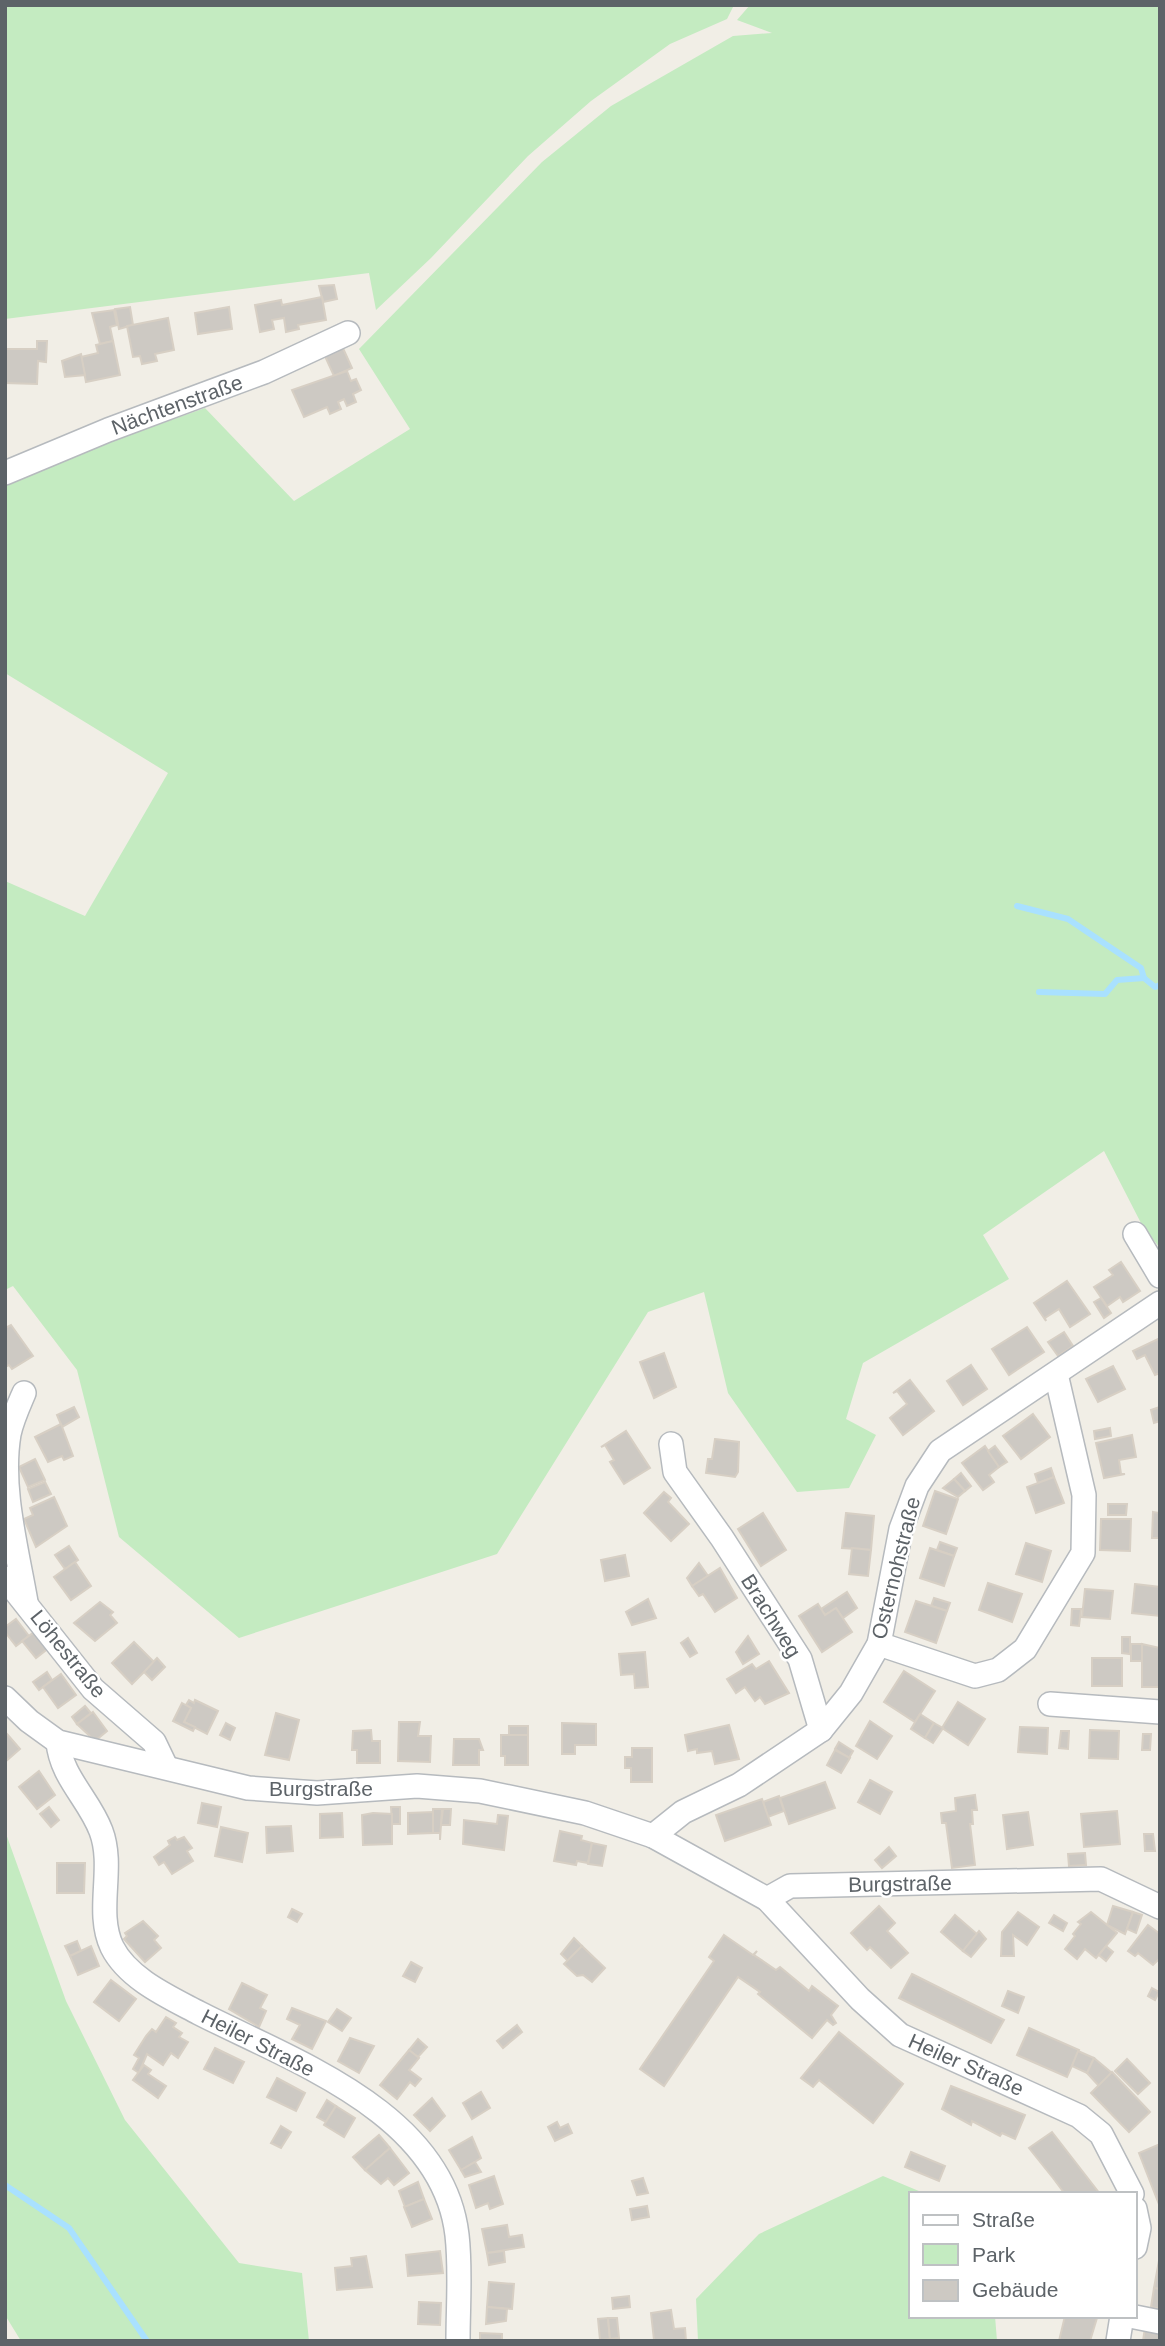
<svg xmlns="http://www.w3.org/2000/svg" width="1165" height="2346" font-family="Arial,sans-serif">
<style>
.green{fill:#c4ebc1}
.lines{fill:none;stroke-linecap:round;stroke-linejoin:round}
.stream{stroke:#a9e1ff;stroke-width:6}
.building{fill:#cdc9c3;stroke:#d7cfc4;stroke-width:2}
.minor-casing{stroke:#b6babe;stroke-width:26}
.minor{stroke:#fff;stroke-width:23}
.labels{text-anchor:middle;stroke-width:5;stroke-linejoin:round;paint-order:stroke}
.street-label{font-size:21px;fill:#5d6368;stroke:#fff}
</style>
<rect width="100%" height="100%" fill="#f1eee6"/>
<g class="green">
<polygon points="5,5 734,5 727,19 670,44 591,101 528,156 431,258 376,310 369,273 5,319"/>
<polygon points="750,5 1160,5 1160,1248 1143,1227 1104,1151 983,1235 1009,1279 863,1363 846,1419 876,1435 849,1488 797,1492 728,1393 704,1292 648,1312 497,1554 239,1638 119,1537 77,1370 13,1286 5,1290 5,881 85,916 168,773 5,673 5,479 205,408 294,501 410,429 359,349 542,162 611,106 733,36 772,33 737,20"/>
<polygon points="5,1831 66,2001 125,2120 239,2263 302,2273 309,2341 21,2341 5,2315"/>
<polygon points="883,2176 926,2194 911,2194 911,2316 995,2316 997,2341 698,2341 696,2299 759,2234"/>
</g>
<g class="lines">
<g class="stream">
<polyline points="1017,906 1068,919 1141,968 1144,978 1155,987 1160,985"/>
<polyline points="1039,992 1105,994 1117,980 1144,978"/>
<polyline points="5,2185 69,2228 147,2341"/>
</g>
</g>
<g class="building">
<polygon points="334,285 337,299 323,302 319,286"/>
<polygon points="322,297 326,320 298,325 299,329 286,332 284,318 272,320 274,329 260,332 255,305 281,300 282,305"/>
<polygon points="130,307 133,325 119,329 115,309"/>
<polygon points="229,307 232,329 198,334 195,313"/>
<polygon points="114,310 117,325 110,327 113,341 100,344 92,313"/>
<polygon points="168,318 174,350 155,354 157,361 142,364 140,356 133,357 127,326"/>
<polygon points="37,341 47,341 46,362 38,361 37,384 5,383 5,349 37,349"/>
<polygon points="113,341 120,375 86,382 81,357 98,353 96,345"/>
<polygon points="342,346 352,368 334,376 324,354"/>
<polygon points="81,354 85,375 65,377 62,361"/>
<polygon points="347,371 351,381 356,379 361,390 353,394 356,402 347,406 344,399 338,402 341,409 330,414 327,407 304,417 292,390"/>
<polygon points="1121,1262 1140,1291 1123,1302 1120,1297 1107,1306 1094,1287 1113,1275 1109,1270"/>
<polygon points="1067,1281 1090,1314 1070,1327 1059,1309 1045,1318 1046,1321 1034,1303"/>
<polygon points="1101,1298 1111,1313 1104,1318 1094,1302"/>
<polygon points="11,1325 33,1356 12,1369 9,1365 5,1367 5,1328"/>
<polygon points="1027,1327 1044,1352 1009,1375 992,1349"/>
<polygon points="1064,1332 1073,1346 1058,1356 1048,1342"/>
<polygon points="1160,1338 1160,1373 1155,1375 1145,1355 1137,1359 1133,1351"/>
<polygon points="664,1353 676,1387 654,1398 640,1362"/>
<polygon points="971,1365 987,1389 963,1405 947,1381"/>
<polygon points="1113,1366 1125,1389 1098,1402 1086,1379"/>
<polygon points="910,1380 934,1411 903,1435 890,1418 907,1404 897,1391 893,1393"/>
<polygon points="74,1407 79,1417 62,1427 57,1415"/>
<polygon points="1160,1407 1160,1421 1154,1423 1151,1410"/>
<polygon points="1033,1414 1050,1437 1021,1459 1003,1436"/>
<polygon points="61,1424 73,1456 64,1460 62,1456 48,1462 35,1437"/>
<polygon points="1110,1428 1111,1436 1095,1439 1094,1431"/>
<polygon points="626,1431 650,1468 624,1484 610,1462 614,1460 605,1445 601,1447"/>
<polygon points="1132,1435 1136,1457 1119,1460 1121,1474 1125,1474 1104,1478 1096,1443"/>
<polygon points="715,1439 739,1442 738,1472 735,1477 706,1473 708,1459 712,1459"/>
<polygon points="985,1446 999,1467 989,1475 994,1482 983,1490 962,1463"/>
<polygon points="995,1446 1007,1462 999,1467 988,1451"/>
<polygon points="35,1459 45,1480 28,1487 19,1467"/>
<polygon points="1051,1468 1054,1477 1038,1483 1035,1474"/>
<polygon points="961,1473 971,1486 965,1491 954,1479"/>
<polygon points="1054,1477 1064,1503 1036,1513 1027,1487"/>
<polygon points="954,1479 965,1491 958,1497 943,1488"/>
<polygon points="45,1482 51,1494 33,1502 28,1489"/>
<polygon points="935,1491 958,1499 946,1534 923,1526"/>
<polygon points="664,1492 671,1498 668,1502 689,1524 671,1541 644,1513"/>
<polygon points="54,1497 67,1526 36,1547 24,1519 33,1515 30,1508"/>
<polygon points="1108,1504 1127,1504 1126,1515 1108,1515"/>
<polygon points="1153,1512 1160,1513 1160,1538 1152,1538"/>
<polygon points="763,1513 786,1550 761,1566 738,1529"/>
<polygon points="846,1513 874,1516 871,1550 842,1548"/>
<polygon points="1101,1519 1131,1519 1130,1551 1100,1550"/>
<polygon points="940,1542 957,1548 954,1556 937,1550"/>
<polygon points="1026,1543 1051,1551 1042,1582 1016,1574"/>
<polygon points="69,1546 78,1560 65,1569 55,1555"/>
<polygon points="852,1548 871,1550 868,1576 849,1574"/>
<polygon points="930,1548 954,1556 944,1586 920,1578"/>
<polygon points="625,1555 629,1576 605,1581 601,1560"/>
<polygon points="75,1562 91,1586 71,1600 54,1577"/>
<polygon points="699,1563 708,1576 692,1586 687,1578"/>
<polygon points="720,1568 737,1598 715,1612 703,1594 699,1596 692,1586"/>
<polygon points="988,1583 1022,1594 1012,1622 979,1610"/>
<polygon points="1135,1584 1160,1587 1160,1616 1132,1613"/>
<polygon points="1085,1589 1113,1591 1110,1619 1082,1617"/>
<polygon points="847,1592 857,1608 843,1618 836,1608 825,1615 821,1609"/>
<polygon points="934,1598 950,1603 947,1611 931,1606"/>
<polygon points="648,1599 656,1618 632,1625 626,1612"/>
<polygon points="916,1601 947,1611 936,1643 905,1632"/>
<polygon points="100,1602 113,1612 110,1615 117,1623 95,1641 74,1623"/>
<polygon points="818,1604 825,1615 836,1608 852,1632 822,1652 799,1616"/>
<polygon points="1072,1609 1081,1609 1079,1626 1071,1625"/>
<polygon points="16,1619 29,1636 16,1646 5,1632 5,1627"/>
<polygon points="37,1630 50,1647 36,1658 22,1641"/>
<polygon points="748,1636 759,1654 743,1664 736,1652"/>
<polygon points="1122,1637 1130,1637 1130,1654 1122,1653"/>
<polygon points="688,1638 697,1653 690,1657 681,1643"/>
<polygon points="134,1642 154,1662 132,1684 112,1663"/>
<rect x="1131" y="1644" width="11" height="17"/>
<polygon points="1142,1644 1160,1648 1160,1687 1142,1687"/>
<polygon points="645,1652 648,1687 635,1688 634,1674 621,1675 619,1654"/>
<polygon points="157,1658 165,1667 152,1680 144,1672"/>
<rect x="1092" y="1658" width="30" height="28"/>
<polygon points="769,1661 789,1693 765,1704 760,1697 755,1701 745,1687 736,1693 727,1679 752,1664 756,1669"/>
<polygon points="904,1671 935,1691 915,1722 884,1702"/>
<polygon points="47,1672 52,1680 39,1690 33,1682"/>
<polygon points="61,1674 76,1695 58,1708 43,1687"/>
<polygon points="189,1700 194,1703 195,1700 218,1711 207,1734 184,1722 191,1708 186,1705"/>
<polygon points="958,1702 985,1719 968,1745 942,1728"/>
<polygon points="182,1703 191,1708 184,1722 195,1727 193,1731 173,1721"/>
<polygon points="85,1706 91,1713 77,1724 72,1717"/>
<polygon points="93,1712 107,1731 95,1741 77,1724"/>
<polygon points="276,1713 299,1720 289,1760 265,1755"/>
<polygon points="920,1714 934,1723 925,1738 911,1729"/>
<polygon points="870,1721 892,1736 877,1759 856,1746"/>
<polygon points="399,1722 420,1722 418,1736 431,1736 430,1762 398,1761"/>
<polygon points="226,1723 235,1728 230,1740 220,1735"/>
<polygon points="562,1723 596,1724 596,1745 575,1745 575,1754 562,1754"/>
<polygon points="934,1723 943,1728 933,1743 925,1738"/>
<polygon points="729,1725 739,1759 715,1764 712,1751 697,1753 697,1749 688,1751 685,1735"/>
<rect x="509" y="1726" width="19" height="9"/>
<polygon points="1020,1727 1048,1728 1047,1754 1018,1752"/>
<polygon points="371,1730 372,1741 380,1741 380,1763 357,1763 357,1750 352,1750 353,1731"/>
<polygon points="1090,1730 1119,1731 1118,1759 1089,1758"/>
<polygon points="1061,1731 1069,1731 1068,1749 1059,1748"/>
<polygon points="7,1734 20,1749 5,1762 5,1735"/>
<polygon points="1143,1734 1151,1734 1150,1750 1142,1750"/>
<polygon points="501,1735 528,1735 528,1765 505,1765 505,1756 501,1756"/>
<polygon points="454,1739 479,1739 483,1750 479,1750 479,1765 453,1765"/>
<polygon points="839,1742 853,1751 849,1758 835,1749"/>
<polygon points="632,1748 652,1748 652,1782 631,1782 631,1768 625,1768 625,1757 632,1757"/>
<polygon points="835,1750 850,1758 841,1773 827,1765"/>
<polygon points="39,1771 55,1795 37,1809 19,1787"/>
<polygon points="870,1780 892,1792 880,1814 858,1802"/>
<polygon points="825,1782 835,1808 789,1824 780,1798"/>
<polygon points="975,1795 977,1810 972,1810 973,1824 970,1824 975,1865 952,1868 946,1823 942,1823 941,1813 956,1811 955,1798"/>
<polygon points="779,1796 784,1811 768,1817 763,1802"/>
<polygon points="762,1799 771,1825 725,1841 716,1815"/>
<polygon points="202,1803 221,1807 217,1827 198,1823"/>
<polygon points="49,1807 59,1820 51,1827 40,1814"/>
<polygon points="391,1807 400,1807 400,1824 392,1824"/>
<polygon points="433,1809 442,1809 440,1840 440,1833 433,1833"/>
<polygon points="443,1809 451,1809 450,1825 441,1825"/>
<polygon points="1117,1811 1120,1844 1084,1847 1081,1814"/>
<polygon points="433,1812 433,1833 408,1834 408,1813"/>
<polygon points="1028,1812 1033,1845 1007,1849 1003,1815"/>
<polygon points="342,1813 343,1837 320,1838 320,1814"/>
<polygon points="373,1813 392,1814 392,1844 363,1845 362,1815"/>
<polygon points="498,1815 508,1816 504,1850 463,1844 464,1820 497,1824"/>
<polygon points="291,1826 293,1851 267,1853 266,1827"/>
<polygon points="221,1827 248,1833 242,1862 215,1856"/>
<polygon points="560,1831 582,1836 581,1840 592,1843 588,1863 577,1861 576,1865 554,1861"/>
<polygon points="1144,1834 1153,1834 1155,1851 1145,1851"/>
<polygon points="175,1837 177,1840 184,1837 192,1848 187,1851 193,1861 172,1874 164,1862 159,1865 154,1857 170,1845 168,1841"/>
<polygon points="592,1843 606,1846 602,1866 588,1864"/>
<polygon points="889,1847 896,1856 882,1868 875,1860"/>
<polygon points="1085,1853 1086,1865 1069,1866 1068,1854"/>
<polygon points="57,1863 85,1863 84,1893 57,1893"/>
<polygon points="879,1906 895,1923 887,1931 908,1953 891,1968 870,1947 867,1950 851,1933"/>
<polygon points="1113,1906 1133,1912 1125,1934 1107,1925"/>
<polygon points="292,1909 302,1914 297,1922 288,1917"/>
<polygon points="1018,1912 1039,1927 1027,1945 1013,1935 1014,1956 1001,1956 1002,1932"/>
<polygon points="1091,1912 1117,1933 1096,1958 1085,1949 1077,1959 1065,1949 1075,1936 1073,1934 1081,1924 1078,1922"/>
<polygon points="1133,1912 1142,1915 1136,1933 1127,1929"/>
<polygon points="955,1915 977,1934 963,1951 941,1932"/>
<polygon points="1054,1915 1067,1923 1063,1931 1049,1923"/>
<polygon points="143,1921 158,1936 154,1940 161,1948 145,1962 124,1939 127,1936 125,1933"/>
<polygon points="1148,1925 1160,1934 1160,1958 1153,1965 1138,1953 1135,1956 1128,1951"/>
<polygon points="979,1931 986,1939 971,1957 963,1951"/>
<polygon points="724,1935 753,1955 757,1951 754,1955 776,1970 780,1967 809,1991 812,1986 838,2006 831,2015 836,2023 833,2025 827,2020 812,2038 758,1994 760,1992 738,1977 664,2086 640,2069 714,1961 709,1957"/>
<polygon points="574,1938 582,1946 568,1961 561,1954"/>
<polygon points="77,1941 81,1951 70,1956 65,1946"/>
<polygon points="91,1946 99,1966 78,1975 70,1956"/>
<polygon points="582,1946 605,1968 592,1982 583,1975 577,1976 564,1964"/>
<polygon points="1106,1946 1113,1952 1106,1961 1099,1955"/>
<polygon points="411,1962 422,1968 415,1982 403,1976"/>
<polygon points="912,1974 1004,2020 991,2043 899,1998"/>
<polygon points="111,1980 136,1999 119,2021 94,2002"/>
<polygon points="242,1983 267,1995 260,2008 266,2011 259,2027 229,2009"/>
<polygon points="1152,1988 1159,1992 1155,2000 1148,1996"/>
<polygon points="1008,1991 1024,1997 1018,2013 1002,2006"/>
<polygon points="292,2008 326,2021 312,2049 292,2039 300,2025 287,2019"/>
<polygon points="337,2009 351,2018 342,2031 328,2022"/>
<polygon points="166,2017 176,2023 173,2027 182,2033 179,2037 188,2042 178,2058 171,2053 163,2065 147,2054 139,2073 133,2069 139,2058 134,2055 146,2036 152,2029 156,2032"/>
<polygon points="517,2025 522,2032 503,2048 497,2041"/>
<polygon points="1029,2028 1079,2050 1067,2077 1017,2055"/>
<polygon points="839,2032 903,2084 873,2123 819,2080 813,2087 801,2078"/>
<polygon points="350,2038 374,2046 359,2073 338,2061"/>
<polygon points="418,2039 427,2047 418,2057 409,2050"/>
<polygon points="215,2048 244,2062 233,2083 204,2069"/>
<polygon points="409,2050 419,2058 409,2070 421,2079 415,2086 410,2082 397,2099 380,2085"/>
<polygon points="1078,2051 1094,2058 1087,2073 1072,2066"/>
<polygon points="1094,2058 1112,2073 1099,2086 1087,2073"/>
<polygon points="1127,2059 1150,2083 1138,2094 1115,2071"/>
<polygon points="144,2065 151,2070 148,2074 166,2086 158,2098 133,2080"/>
<polygon points="1112,2072 1150,2112 1129,2132 1091,2093"/>
<polygon points="277,2078 305,2093 296,2111 267,2097"/>
<polygon points="951,2086 1025,2115 1015,2139 1002,2133 1000,2136 972,2121 971,2125 942,2109"/>
<polygon points="481,2092 490,2108 472,2119 463,2103"/>
<polygon points="432,2098 445,2116 430,2131 414,2115"/>
<polygon points="327,2100 336,2106 326,2122 317,2117"/>
<polygon points="336,2106 355,2118 344,2137 324,2125"/>
<polygon points="557,2122 560,2128 568,2124 572,2133 555,2141 548,2127"/>
<polygon points="281,2126 291,2132 281,2148 271,2143"/>
<polygon points="1052,2132 1100,2194 1065,2194 1053,2178 1029,2148"/>
<polygon points="379,2135 390,2148 365,2170 353,2157"/>
<polygon points="472,2137 481,2158 461,2170 449,2150"/>
<polygon points="1160,2144 1160,2207 1139,2153"/>
<polygon points="390,2148 409,2173 394,2185 388,2178 381,2184 365,2170"/>
<polygon points="911,2152 945,2166 939,2181 905,2167"/>
<polygon points="475,2162 481,2172 465,2177 461,2170"/>
<polygon points="494,2176 503,2204 490,2209 488,2203 476,2208 469,2185"/>
<polygon points="643,2178 648,2193 637,2195 632,2181"/>
<polygon points="418,2182 424,2199 405,2207 399,2191"/>
<polygon points="424,2199 432,2219 412,2227 404,2207"/>
<polygon points="647,2206 649,2217 632,2220 630,2209"/>
<polygon points="507,2225 509,2237 522,2235 524,2247 487,2253 482,2229"/>
<polygon points="440,2251 443,2273 408,2276 406,2255"/>
<polygon points="504,2251 505,2262 489,2265 487,2253"/>
<polygon points="1160,2255 1160,2289 1154,2288"/>
<polygon points="366,2256 372,2287 337,2290 335,2268 352,2266 351,2258"/>
<polygon points="489,2282 514,2284 512,2309 487,2307"/>
<polygon points="1154,2288 1160,2289 1160,2309 1151,2307"/>
<polygon points="629,2296 630,2307 613,2309 612,2298"/>
<polygon points="419,2302 441,2303 440,2325 418,2324"/>
<polygon points="487,2307 507,2309 506,2321 486,2324"/>
<polygon points="671,2310 674,2329 685,2328 686,2341 654,2340 651,2313"/>
<polygon points="1065,2316 1097,2318 1090,2341 1059,2341"/>
<polygon points="608,2318 610,2339 600,2340 598,2319"/>
<polygon points="608,2318 617,2318 619,2338 610,2339"/>
<polygon points="1145,2327 1160,2329 1160,2341 1143,2341"/>
<polygon points="480,2333 502,2334 502,2341 480,2341"/>
</g>
<g class="lines">
<g class="minor-casing">
<g id="minor">
<polyline points="5,473 108,430 264,372 348,333"/>
<polyline points="1135,1234 1160,1276"/>
<path d="M24,1393C18,1407 12,1420 9,1434C0,1488 17,1549 26,1602"/>
<polyline points="671,1444 675,1472 722,1538 800,1659 821,1730"/>
<polyline points="5,1578 93,1689 154,1742 166,1767"/>
<polyline points="879,1644 975,1676 998,1670 1025,1649 1083,1553 1084,1495 1056,1374"/>
<polyline points="5,1698 29,1721 58,1742 248,1788 317,1793 417,1786 480,1791 585,1813 653,1836 767,1899 790,1886 1101,1879 1160,1907"/>
<polyline points="1050,1704 1160,1712"/>
<path d="M58,1742C61,1777 89,1799 101,1831C115,1868 95,1911 112,1947C128,1979 169,1997 199,2013C293,2061 443,2113 457,2235C461,2269 458,2306 458,2341"/>
<polyline points="653,1836 683,1812 739,1785 821,1730 851,1693 879,1644 901,1529 917,1486 940,1451 1160,1303"/>
<polyline points="767,1899 860,1999 900,2035 1079,2116 1101,2134 1132,2194"/>
<polyline points="1135,2209 1139,2228 1135,2247"/>
<polyline points="1130,2316 1160,2322"/>
<polyline points="1118,2341 1122,2316"/>
</g>
</g>
<use href="#minor" class="minor"/>
</g>
<g class="labels">
<g class="street-label">
<text transform="translate(177 405) rotate(-20)" y="7">Nächtenstraße</text>
<text transform="translate(896 1568) rotate(-76)" y="7">Osternohstraße</text>
<text transform="translate(771 1616) rotate(58)" y="7">Brachweg</text>
<text transform="translate(68 1654) rotate(51)" y="7">Löhestraße</text>
<text x="321" y="1796">Burgstraße</text>
<text transform="translate(900 1884) rotate(-1)" y="7">Burgstraße</text>
<text transform="translate(258 2043) rotate(27)" y="7">Heiler Straße</text>
<text transform="translate(966 2065) rotate(24)" y="7">Heiler Straße</text>
</g>
</g>
<rect width="1165" height="2346" fill="none" stroke="#5d6368" stroke-width="14"/>
<rect x="909" y="2192" width="228" height="126" fill="#ffffff" stroke="#bec1c3" stroke-width="2"/>
<rect x="923" y="2215" width="35" height="10" fill="#ffffff" stroke="#bec1c3" stroke-width="2"/>
<text x="972" y="2227" font-size="21" fill="#5d6368">Straße</text>
<rect x="923" y="2244" width="35" height="21" fill="#c4ebc1" stroke="#bec1c3" stroke-width="2"/>
<text x="972" y="2262" font-size="21" fill="#5d6368">Park</text>
<rect x="923" y="2280" width="35" height="21" fill="#cdc9c3" stroke="#bec1c3" stroke-width="2"/>
<text x="972" y="2297" font-size="21" fill="#5d6368">Gebäude</text>
</svg>
